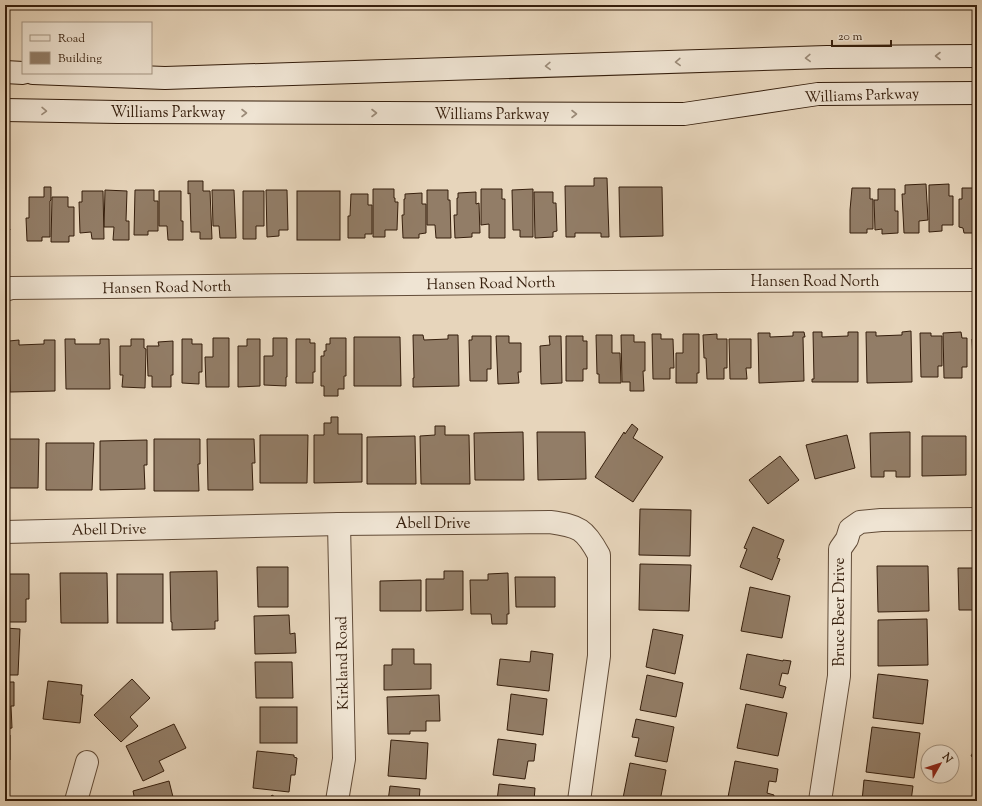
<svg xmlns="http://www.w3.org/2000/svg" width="982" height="806" font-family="'Sorts Mill Goudy',serif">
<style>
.building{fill:#927d67;stroke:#351e0c}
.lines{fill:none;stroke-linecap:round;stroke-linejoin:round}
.street-casing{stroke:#624c38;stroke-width:24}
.secondary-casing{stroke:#351e0c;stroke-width:24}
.street{stroke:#efe4d3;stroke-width:22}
.secondary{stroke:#efe4d3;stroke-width:22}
.oneway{stroke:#9b8b79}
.labels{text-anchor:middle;stroke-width:3;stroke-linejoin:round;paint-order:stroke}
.street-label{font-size:15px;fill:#351e0c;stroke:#efe4d3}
</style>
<rect width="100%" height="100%" fill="#e7d5bb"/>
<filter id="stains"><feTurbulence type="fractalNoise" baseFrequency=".005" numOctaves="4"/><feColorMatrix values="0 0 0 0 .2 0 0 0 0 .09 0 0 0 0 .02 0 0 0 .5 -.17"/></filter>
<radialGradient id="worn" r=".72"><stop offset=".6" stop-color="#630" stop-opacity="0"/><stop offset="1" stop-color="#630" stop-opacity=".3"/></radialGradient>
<g class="building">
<polygon points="594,178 607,178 609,237 601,237 601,233 575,233 575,237 566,237 565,186 594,186"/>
<polygon points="188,181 203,181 203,191 210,191 212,239 200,239 200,232 191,232 190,193 188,194"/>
<polygon points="926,184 928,220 919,221 919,233 904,233 902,194 905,194 905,185"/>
<polygon points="949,184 949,196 953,196 953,225 942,225 942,231 929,232 929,185"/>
<polygon points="44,187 51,187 51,200 50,201 50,237 42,237 42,241 27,241 26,218 29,218 29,197 44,197"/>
<polygon points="619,187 662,187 663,236 620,237"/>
<polygon points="852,188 870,188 870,199 873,199 873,229 867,229 867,233 850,233 850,210"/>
<polygon points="962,188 977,188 977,233 964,233 963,228 959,227 959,199 962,199"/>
<polygon points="373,189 394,189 394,198 395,198 395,202 398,202 397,230 385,230 385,237 373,237"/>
<polygon points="481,189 502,189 502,199 505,199 505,238 489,238 489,224 481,225"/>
<polygon points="533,189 533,237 520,237 520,230 513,230 512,190"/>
<polygon points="878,189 895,189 895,211 898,211 898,233 882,234 882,229 875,230 874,200 878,200"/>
<polygon points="105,190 127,191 126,221 129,221 129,240 113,240 114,227 104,227"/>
<polygon points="135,190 154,190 154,201 158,201 158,231 148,231 148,235 134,235"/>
<polygon points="212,190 234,190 236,238 220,238 219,226 213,226"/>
<polygon points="266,190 287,190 288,230 279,230 279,236 267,237"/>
<polygon points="427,190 448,190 448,200 450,200 451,238 436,238 435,225 427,225"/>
<polygon points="82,191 103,191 104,239 92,239 91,232 80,233 79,202 82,202"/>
<polygon points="159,191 181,191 181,221 183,221 183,240 168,240 167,226 159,226"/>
<polygon points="243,191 264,191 264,226 256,226 256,239 243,239"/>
<rect x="297" y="191" width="43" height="49"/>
<polygon points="476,192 476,204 479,203 480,233 472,233 472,237 455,238 454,215 457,215 457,198 458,198 458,193"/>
<polygon points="534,192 553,192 553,203 556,203 557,231 553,232 553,237 535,238"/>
<polygon points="422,193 422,204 426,204 426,233 419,234 419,238 403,238 402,215 404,215 404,199 405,199 405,194"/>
<polygon points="351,194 368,194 368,205 372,205 372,234 365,234 365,238 348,238 348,216 350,216"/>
<polygon points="52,197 68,197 68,207 74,207 74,236 69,236 69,242 51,242"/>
<polygon points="5,215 10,230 5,232"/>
<polygon points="911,331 912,382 867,383 866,332 876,332 876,336 902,335 902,332"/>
<polygon points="793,332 804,332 805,337 803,337 804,381 759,383 758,333 770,333 770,337 793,336"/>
<polygon points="813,332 822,332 822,337 848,336 848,332 858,332 858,382 812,382 812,379 814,379"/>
<polygon points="961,332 962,338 967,338 967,367 962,367 962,378 944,378 943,333"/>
<polygon points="920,333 931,333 931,336 942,336 942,366 938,366 938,377 921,377"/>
<polygon points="652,334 661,334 661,339 673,339 674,368 670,368 670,379 653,379"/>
<polygon points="683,334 699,334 699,373 697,373 697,383 676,383 676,353 683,353"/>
<polygon points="717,334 717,339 727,339 727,368 724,368 724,379 707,379 706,358 704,358 703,335"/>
<polygon points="413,335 423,335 424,340 448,339 448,335 458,335 459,386 413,387 413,378 414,378"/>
<polygon points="596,335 612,335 612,353 620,353 621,383 599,383 599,374 597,374"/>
<polygon points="621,335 634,335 634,342 645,342 645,371 643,371 644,391 630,391 630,382 622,382"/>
<polygon points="472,336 491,336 491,369 487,369 487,381 470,381 469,340 472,340"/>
<polygon points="496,336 509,336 509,343 521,343 521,372 518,372 519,383 498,384"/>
<polygon points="549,336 561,336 562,383 541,384 540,346 550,345"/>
<polygon points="566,336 583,336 583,341 587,341 587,369 583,369 583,381 566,381"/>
<polygon points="354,337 400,337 401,386 354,386"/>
<polygon points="213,338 229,338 229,387 206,387 205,357 213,357"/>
<polygon points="273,338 287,338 287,377 286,377 286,386 264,385 264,356 273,356"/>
<polygon points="330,338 346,338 346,376 344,376 344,389 338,389 338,396 324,396 324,386 321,386 321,356 324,356 324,351 326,351 326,344 330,344"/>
<polygon points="65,339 75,339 75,344 100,344 100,339 109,339 110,389 66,389"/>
<polygon points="131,339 144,339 144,348 146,349 145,388 122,387 123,375 120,375 120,346 131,346"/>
<polygon points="182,339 192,339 192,344 202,344 202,372 199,372 199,384 182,383"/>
<polygon points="247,339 260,339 260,386 238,387 238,346 247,346"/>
<polygon points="296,339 310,339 310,343 315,343 315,372 313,372 313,383 296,383"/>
<polygon points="729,339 751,339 751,368 746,368 747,379 730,379"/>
<polygon points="972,339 977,339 977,380 974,380"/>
<polygon points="19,340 19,345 44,344 44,340 55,340 55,391 10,392 9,341"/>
<polygon points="173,341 173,375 171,375 171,387 152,387 152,376 148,376 147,346 159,346 158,342"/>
<polygon points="331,417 338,417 338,434 362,434 362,482 314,483 314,435 324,435 324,423 331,423"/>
<polygon points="632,424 638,429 633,438 663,457 633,502 595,477 624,432 625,434"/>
<polygon points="435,426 445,426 445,435 469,435 470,484 421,484 420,436 435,435"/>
<polygon points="523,432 524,480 475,480 474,433"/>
<polygon points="537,432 585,432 586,479 538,480"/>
<polygon points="907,432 910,432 910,477 896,477 896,471 884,471 884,477 871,477 870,433"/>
<polygon points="260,435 308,435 307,483 260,483"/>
<polygon points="847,435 855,468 815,479 806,445"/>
<polygon points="415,436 416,484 367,484 367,437"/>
<polygon points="922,436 966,436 966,475 922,476"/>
<polygon points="5,439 39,439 38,488 5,488"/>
<polygon points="154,439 200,439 200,464 198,464 199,491 154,491"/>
<polygon points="207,439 254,439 255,463 252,463 253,490 208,490"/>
<polygon points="147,440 147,465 144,465 145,489 100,490 100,441"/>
<polygon points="46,443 94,443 92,490 46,490"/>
<polygon points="780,456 799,480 768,504 749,480"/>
<polygon points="640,509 691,510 690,556 639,555"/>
<polygon points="753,527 784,540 777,558 780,559 772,580 740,567 747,549 744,548"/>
<polygon points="640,564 691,565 689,611 639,610"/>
<polygon points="877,566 928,566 929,611 878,612"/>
<polygon points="257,567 288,567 288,607 258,607"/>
<polygon points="958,568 977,568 977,610 959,610"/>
<polygon points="217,571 218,621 215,621 215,629 172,630 172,622 171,622 170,572"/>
<polygon points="444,571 463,571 463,610 426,611 426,579 444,579"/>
<polygon points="60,573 107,573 108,623 61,623"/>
<polygon points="508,573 509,614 507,614 507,624 492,624 491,614 471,614 470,580 488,580 488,574"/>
<polygon points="5,574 29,574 29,599 26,599 26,622 5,622"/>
<rect x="117" y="574" width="46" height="49"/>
<polygon points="515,577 555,577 555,607 516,607"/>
<polygon points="421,580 421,611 380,611 380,581"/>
<polygon points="750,587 790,596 782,638 741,631"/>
<polygon points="289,615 290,634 295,633 296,653 255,654 254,616"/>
<polygon points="927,619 928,665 878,666 878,620"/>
<polygon points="5,628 20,629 18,675 5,675"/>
<polygon points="653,629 683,635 675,674 646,667"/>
<polygon points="392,649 414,649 414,664 431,664 431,689 384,690 384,665 392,665"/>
<polygon points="531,651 553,654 549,691 497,685 500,659 530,662"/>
<polygon points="747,654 783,661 783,660 791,661 788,674 782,673 779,685 786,687 783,698 740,689"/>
<polygon points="255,662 292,662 293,698 256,698"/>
<polygon points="878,674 928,680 923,724 873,718"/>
<polygon points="647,675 683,683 676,717 640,710"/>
<polygon points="132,679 150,698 130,717 138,726 121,742 94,715"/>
<polygon points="48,681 82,685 81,695 83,695 80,723 43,719"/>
<polygon points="5,682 14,682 14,706 11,706 12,728 5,729"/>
<polygon points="511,694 547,699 543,735 507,730"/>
<polygon points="439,695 440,721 426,721 426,731 410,731 410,734 388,734 387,697"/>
<polygon points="746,704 787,713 778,756 737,748"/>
<rect x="260" y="707" width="37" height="36"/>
<polygon points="636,719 674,727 667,762 635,756 639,738 632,737"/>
<polygon points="174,724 186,748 159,761 164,771 143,781 126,746"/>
<polygon points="872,727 920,733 914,778 866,772"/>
<polygon points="5,735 10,735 10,760 7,761 8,782 5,782"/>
<polygon points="498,739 536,744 534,761 528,761 525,779 493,775"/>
<polygon points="391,740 428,743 426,779 388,776"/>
<polygon points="977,745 977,759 971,756"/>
<polygon points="257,751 294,755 294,757 297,758 295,775 291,775 289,792 253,788"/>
<polygon points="735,761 778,769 776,782 769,781 767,793 774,795 773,801 747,801 728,797"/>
<polygon points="630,763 666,770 660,801 636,801 623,798"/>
<polygon points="864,780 913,786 911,801 862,801"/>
<polygon points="169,781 174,801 135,801 133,791"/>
<polygon points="499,784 535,788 534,801 497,801"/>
<polygon points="390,786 420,789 419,801 388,801"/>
<polygon points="977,786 977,801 975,801"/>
<polygon points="272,795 281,801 268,801"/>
</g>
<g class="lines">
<g class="street-casing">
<g id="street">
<polyline points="5,290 11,288 722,281 977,280"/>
<path d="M5,532L339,524L550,522C579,526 585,529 599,555V656L579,801"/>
<polyline points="76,801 87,762"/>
<polyline points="337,801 344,759 339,524"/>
<polyline points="820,801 839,676 840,549 847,539 850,529 860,522 881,520 977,519"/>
</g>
</g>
<g class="secondary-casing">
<g id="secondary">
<polyline points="5,72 23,73"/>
<polyline points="33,73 165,78 827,57 977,56"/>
<polyline points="5,110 118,112 684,114 818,94 977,93"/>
</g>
</g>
<use href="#street" class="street"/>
<use href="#secondary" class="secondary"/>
</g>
<defs><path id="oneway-chevron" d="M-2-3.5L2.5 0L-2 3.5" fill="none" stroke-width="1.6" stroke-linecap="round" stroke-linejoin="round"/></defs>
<g class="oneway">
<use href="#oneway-chevron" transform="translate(938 56) rotate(180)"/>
<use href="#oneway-chevron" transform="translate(808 58) rotate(178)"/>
<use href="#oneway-chevron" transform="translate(678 62) rotate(178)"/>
<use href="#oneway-chevron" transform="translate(548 66) rotate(178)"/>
<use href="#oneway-chevron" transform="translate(44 111) rotate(1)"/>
<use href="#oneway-chevron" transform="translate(244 113)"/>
<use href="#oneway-chevron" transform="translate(374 113)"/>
<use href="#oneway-chevron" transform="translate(574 114)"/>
</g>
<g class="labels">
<g class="street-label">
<text transform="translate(862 95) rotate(-2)" y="5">Williams Parkway</text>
<text x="168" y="117">Williams Parkway</text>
<text x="492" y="119">Williams Parkway</text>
<text x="815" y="286">Hansen Road North</text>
<text transform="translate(491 283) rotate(-1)" y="5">Hansen Road North</text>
<text transform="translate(167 287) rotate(-1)" y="5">Hansen Road North</text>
<text x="433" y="528">Abell Drive</text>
<text transform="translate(109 529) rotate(-1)" y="5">Abell Drive</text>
<text transform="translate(839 612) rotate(-90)" y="5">Bruce Beer Drive</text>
<text transform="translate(342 663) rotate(-91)" y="5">Kirkland Road</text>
</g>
</g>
<rect width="982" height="806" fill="none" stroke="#e7d5bb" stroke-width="20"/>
<rect x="6" y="6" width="970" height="794" fill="none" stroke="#351e0c" stroke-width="2"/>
<rect x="10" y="10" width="962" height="786" fill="none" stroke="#351e0c"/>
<rect x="22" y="22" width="130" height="52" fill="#efe4d3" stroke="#a59583"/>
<rect x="30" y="35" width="20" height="6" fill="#efe4d3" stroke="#a59583"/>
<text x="58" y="42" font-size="12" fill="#351e0c">Road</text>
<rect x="30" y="52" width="20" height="12" fill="#927d67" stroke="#a59583"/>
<text x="58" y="62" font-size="12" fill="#351e0c">Building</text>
<g transform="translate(940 764) rotate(51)"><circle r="19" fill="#efe4d3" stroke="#a59583"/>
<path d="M0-3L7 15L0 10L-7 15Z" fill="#8f2418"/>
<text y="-6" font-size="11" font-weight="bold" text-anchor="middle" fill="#351e0c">N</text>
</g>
<path d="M832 40v6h59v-6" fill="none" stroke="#351e0c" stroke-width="2"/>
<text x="838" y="40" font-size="12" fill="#351e0c" stroke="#efe4d3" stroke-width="3" paint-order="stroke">20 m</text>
<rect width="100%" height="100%" filter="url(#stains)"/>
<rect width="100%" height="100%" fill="url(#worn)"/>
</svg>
